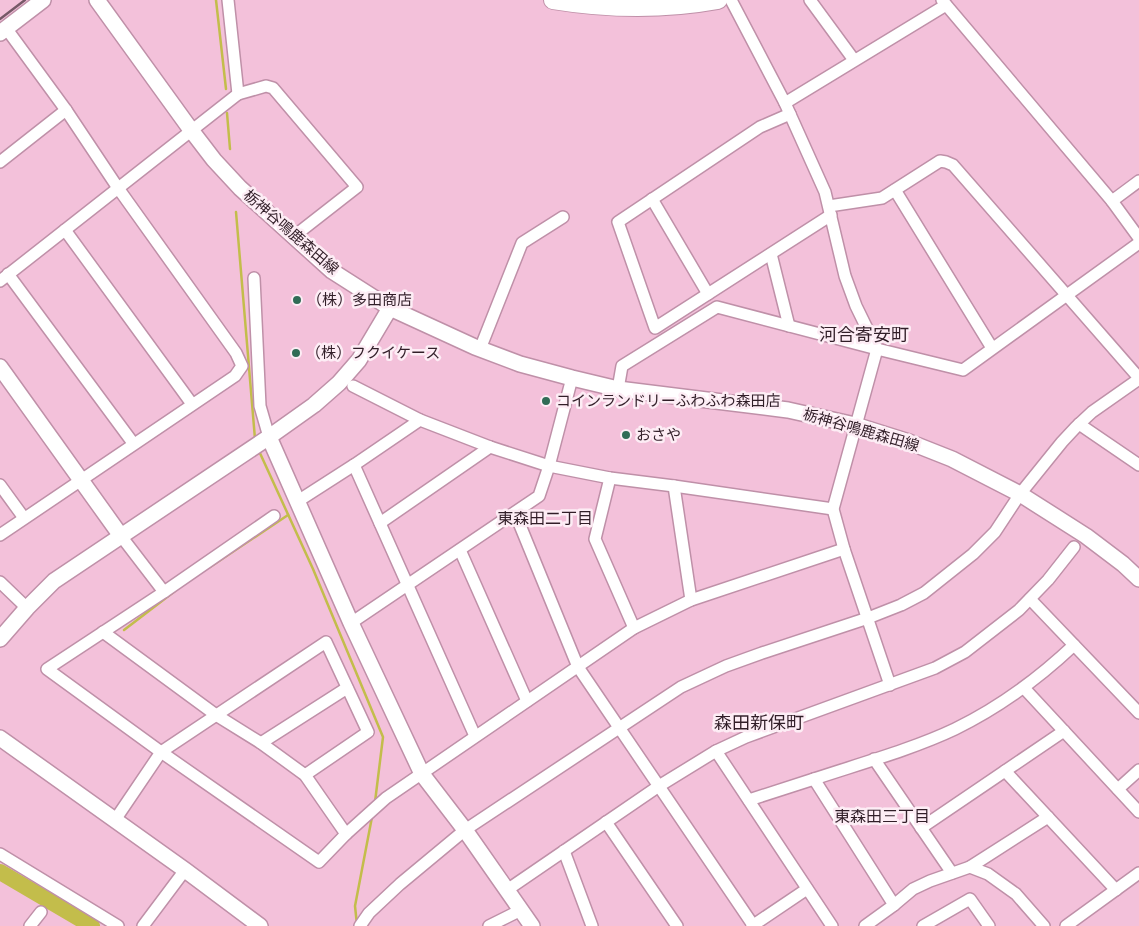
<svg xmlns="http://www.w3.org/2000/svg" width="1139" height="926" font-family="Cabin,'Noto Sans JP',sans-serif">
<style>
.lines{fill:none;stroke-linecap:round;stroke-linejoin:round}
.stream{stroke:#c3bd4b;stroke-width:2.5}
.river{stroke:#c3bd4b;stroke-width:16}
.street-casing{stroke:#bf90a8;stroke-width:14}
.secondary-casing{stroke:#bf90a8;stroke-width:18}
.primary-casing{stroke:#bf90a8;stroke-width:20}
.street{stroke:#fff;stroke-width:11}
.secondary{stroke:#fff;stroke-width:15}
.primary{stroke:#fff;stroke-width:18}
.rail{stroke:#765867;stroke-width:2.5}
.poi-dot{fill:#316c56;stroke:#fdedf5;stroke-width:2}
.labels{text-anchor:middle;stroke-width:5;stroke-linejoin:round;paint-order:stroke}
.street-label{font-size:15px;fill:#311e28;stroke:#fdedf5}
.poi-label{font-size:15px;fill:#311e28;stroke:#fdedf5;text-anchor:start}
.neighbourhood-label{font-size:16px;fill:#311e28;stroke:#fdedf5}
.quarter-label{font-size:18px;fill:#311e28;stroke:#fdedf5}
</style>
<rect width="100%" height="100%" fill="#f3c1da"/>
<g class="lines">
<g class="stream">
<polyline points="216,0 226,89"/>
<polyline points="227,113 230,149"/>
<polyline points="236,212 255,439"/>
<polyline points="259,451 313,569 383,737 375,802"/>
<polyline points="210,567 288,515"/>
<polyline points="124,630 175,591"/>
<polyline points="357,925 355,906 372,817"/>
</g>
<polyline class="river" points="0,872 92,926"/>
<g class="street-casing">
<g id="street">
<polyline points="228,0 238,94"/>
<polyline points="731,0 785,103 825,192 845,276 856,306 877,349 833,509 844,549 890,685"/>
<polyline points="810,0 854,60"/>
<polyline points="942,0 1112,201 1139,238"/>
<polyline points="785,103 946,5"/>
<polyline points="790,114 760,127 618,222 655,328 831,215"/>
<polyline points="0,162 66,110"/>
<polyline points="895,190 992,348"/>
<polyline points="652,199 708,294"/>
<polyline points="1112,201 1139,181"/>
<polyline points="829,206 882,198 940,161 946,162 953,165 1139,378"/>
<polyline points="65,230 192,404"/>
<polyline points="771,254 789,326"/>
<polyline points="8,274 133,443"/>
<polyline points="254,278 260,406 269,437"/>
<polyline points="0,281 238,94 266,86 273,88 357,187 293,237"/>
<polyline points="480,349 522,243 563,217"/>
<polyline points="353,386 420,420"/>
<polyline points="618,389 622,366 717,307 877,349 963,370 1139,243"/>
<polyline points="1079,424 1139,465"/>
<polyline points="610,478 595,539 634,628"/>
<polyline points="0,485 24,518"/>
<polyline points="674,486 691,600"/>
<polyline points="298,501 354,465"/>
<polyline points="515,513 578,667 753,925"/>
<polyline points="274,516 164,592 47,669 161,752 319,862 346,834 386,798 634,628 691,600 844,549"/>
<polyline points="380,523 490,447"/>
<polyline points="0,535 235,376 242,366 236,353 118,188 66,110 6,28"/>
<polyline points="121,536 164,592"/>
<polyline points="460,550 527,701"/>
<polyline points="0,582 27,608"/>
<polyline points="1030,599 1139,713"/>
<polyline points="351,623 539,496 549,466 572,378"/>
<polyline points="103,632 216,715 261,743 305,775 346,834"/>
<polyline points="1024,688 1139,812"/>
<polyline points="475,736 354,465 420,420 490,447 549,466 610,478 674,486 833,509"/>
<polyline points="261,743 347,688"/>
<polyline points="716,751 832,926"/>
<polyline points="874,759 952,873"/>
<polyline points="1005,771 1116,890"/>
<path d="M814,779C859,764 913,749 955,729C1000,707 1038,679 1074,645"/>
<polyline points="1118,789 1139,770"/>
<polyline points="749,800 814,779 894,905 865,926"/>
<polyline points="115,820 161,752 326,642 368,732 305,775"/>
<polyline points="606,822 677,926"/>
<polyline points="921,828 1064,731"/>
<polyline points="564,851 592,926"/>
<polyline points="0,854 118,926"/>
<polyline points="970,867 1048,817"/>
<polyline points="507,890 659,786 716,751 746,737 935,668 965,652 1019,610 1048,580 1074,547"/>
<polyline points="894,905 913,889 930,881 970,867 988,874 1016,894 1044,926"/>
<polyline points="30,926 41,912"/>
<polyline points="143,926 185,870"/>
<polyline points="360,926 369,913 400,884 465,830 681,687 726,666 762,653 868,618 901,605 924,593 973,554 995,532 1020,494 1062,442 1076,427 1092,412 1139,379"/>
<polyline points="489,926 521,910"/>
<polyline points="752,926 807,889"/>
<polyline points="923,926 970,899 989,926"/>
<polyline points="1066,926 1139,873"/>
</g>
</g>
<g class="secondary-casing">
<g id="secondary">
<polyline points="97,0 191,130 214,160 240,188 332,271 390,308 475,347 520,364 572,378 618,389 788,410 855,425 909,442 952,459 1020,494 1086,536 1123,564 1139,579"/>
<polyline points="0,33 43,0"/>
<polyline points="0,367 121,536"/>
<polyline points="269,437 351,623 422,774 465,830 532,926"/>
<polyline points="0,639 27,608 54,581 269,437 314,405 339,383 359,360 390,308"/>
<polyline points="0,738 185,870 260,926"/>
</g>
</g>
<g class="primary-casing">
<path id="primary" d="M553,0C608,9 663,10 718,0"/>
</g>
<use href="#street" class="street"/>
<use href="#secondary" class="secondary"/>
<use href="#primary" class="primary"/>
<polyline class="rail" points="0,19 25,0"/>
</g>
<g class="poi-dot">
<circle cx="297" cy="300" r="5"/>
<circle cx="296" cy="353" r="5"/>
<circle cx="546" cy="401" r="5"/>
<circle cx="626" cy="435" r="5"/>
</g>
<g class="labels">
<g class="street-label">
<text transform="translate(291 232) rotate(41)" y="5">栃神谷鳴鹿森田線</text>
<text transform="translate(861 430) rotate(16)" y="5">栃神谷鳴鹿森田線</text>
</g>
<g class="poi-label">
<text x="307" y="305">（株）多田商店</text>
<text x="306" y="358">（株）フクイケース</text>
<text x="556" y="406">コインランドリーふわふわ森田店</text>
<text x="636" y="440">おさや</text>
</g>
<g class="neighbourhood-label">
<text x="545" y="524">東森田二丁目</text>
<text x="882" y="822">東森田三丁目</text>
</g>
<g class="quarter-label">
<text x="864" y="341">河合寄安町</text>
<text x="759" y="729">森田新保町</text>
</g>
</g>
</svg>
